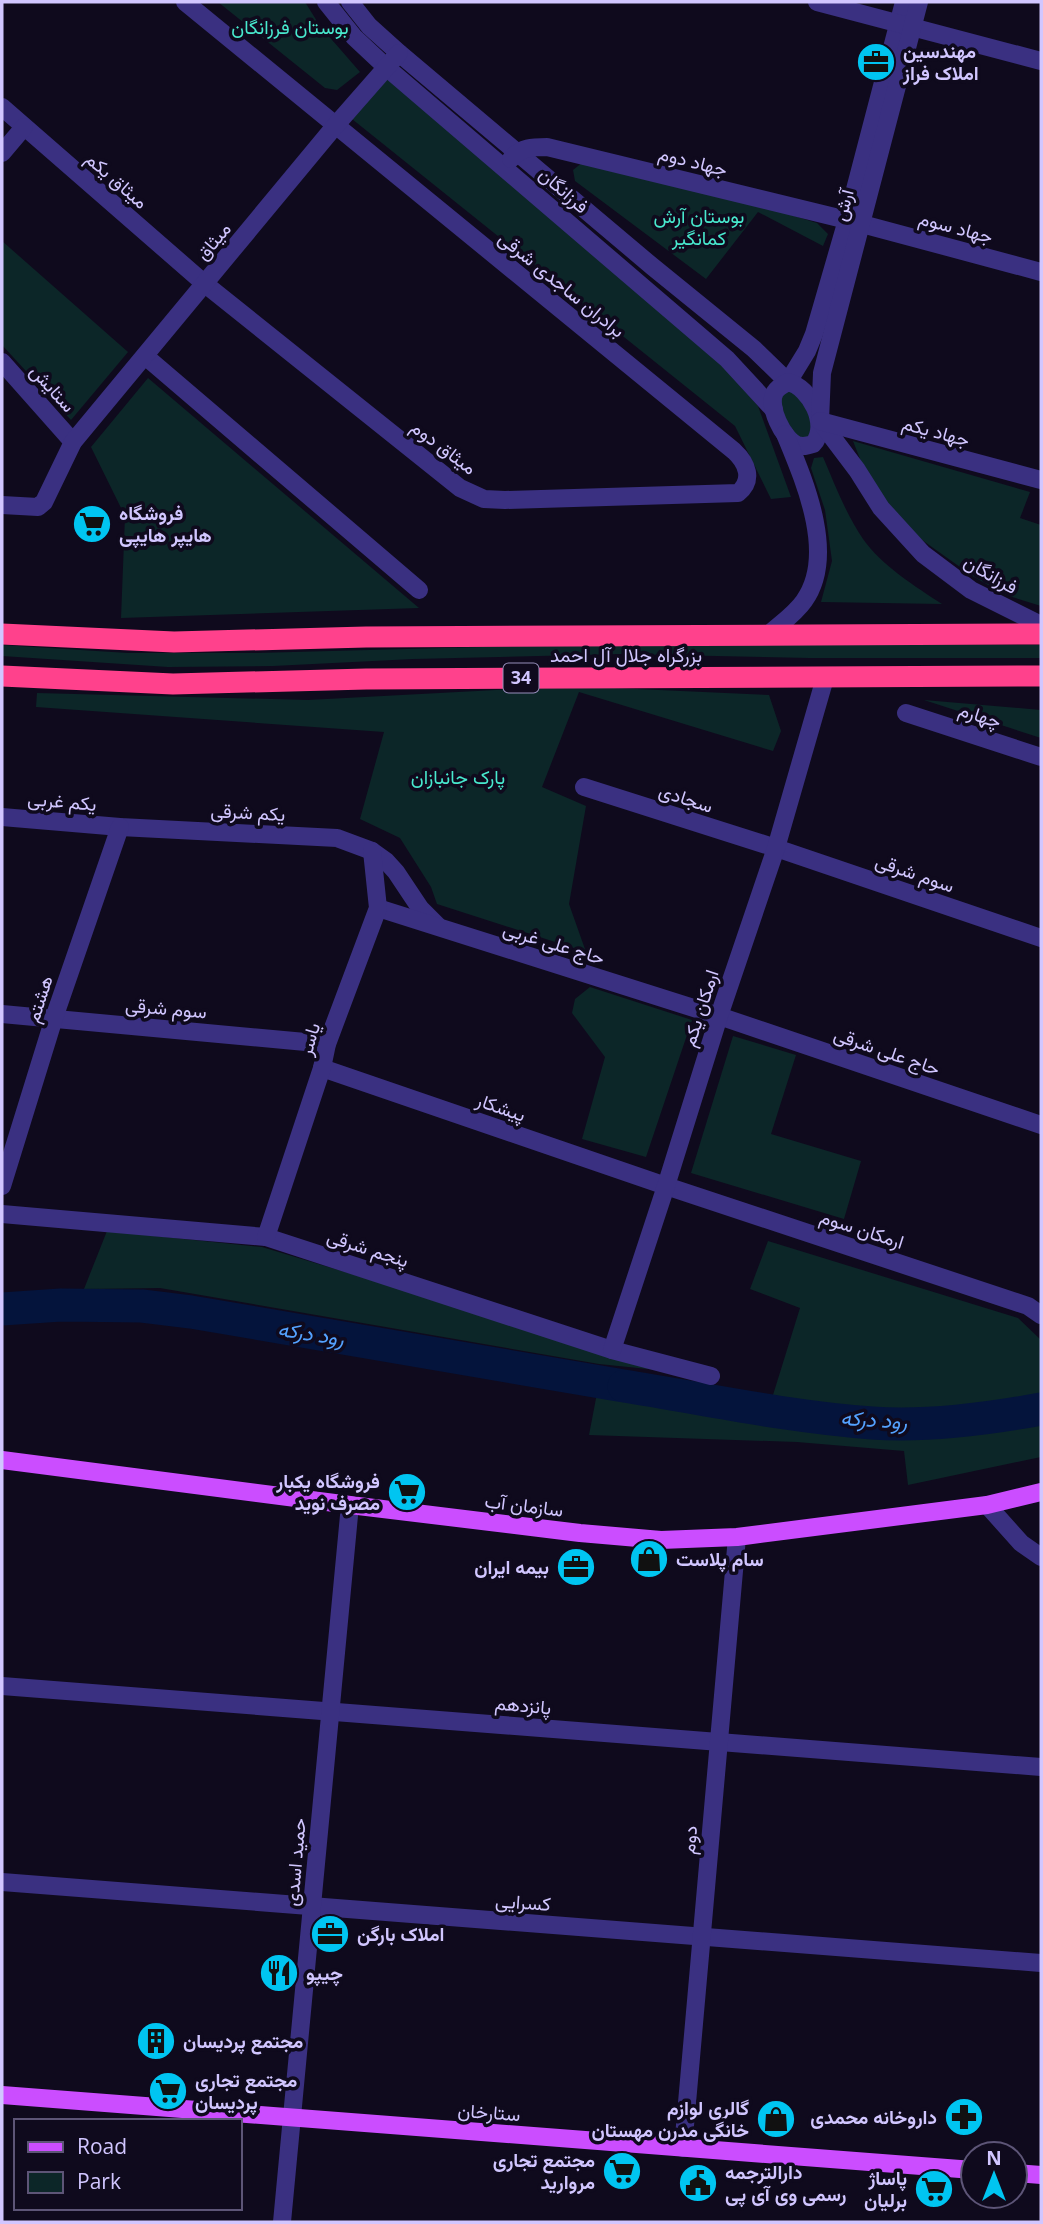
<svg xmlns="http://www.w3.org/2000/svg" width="1043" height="2224" font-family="'Open Sans',Vazirmatn,sans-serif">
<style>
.green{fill:#0c2628}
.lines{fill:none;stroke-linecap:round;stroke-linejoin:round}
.river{stroke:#04143c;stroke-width:33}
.minor{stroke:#3a3081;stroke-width:18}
.major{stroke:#cb4dff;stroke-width:18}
.highway{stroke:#ff418c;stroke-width:21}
.labels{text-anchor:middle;stroke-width:7;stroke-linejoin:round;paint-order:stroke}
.shield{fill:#0f0a1d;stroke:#978ebb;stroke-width:2}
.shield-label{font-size:18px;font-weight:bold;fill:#d1c6ff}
.park-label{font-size:19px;fill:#48e9ce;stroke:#0f0a1d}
.poi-label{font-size:19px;font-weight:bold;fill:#d1c6ff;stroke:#0f0a1d;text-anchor:start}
.street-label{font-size:19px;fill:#d1c6ff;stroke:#0f0a1d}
.water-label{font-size:21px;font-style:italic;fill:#54a2ff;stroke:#0f0a1d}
</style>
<rect width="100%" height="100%" fill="#0f0a1d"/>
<g class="green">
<polygon points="218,2 305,2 320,26 360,72 337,90 325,88"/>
<polygon points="387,78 725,367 758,406 791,497 771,499 735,426 352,119"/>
<polygon points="583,162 759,205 817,223 828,234 823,246 758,212 706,279 575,181 573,170"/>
<polygon points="2,241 128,352 71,420 2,345"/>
<polygon points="148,378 419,608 121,618 125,516 91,447"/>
<polygon points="784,391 796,391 815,425 807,438 793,437 778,407"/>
<polygon points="853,441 1030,492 1020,518 1041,525 1041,606 1006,595 974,577 915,535 894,513 862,464"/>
<path d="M823,457C835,485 846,514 863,539C881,565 916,587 942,604L821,602L832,561L825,510L811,468L814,458Z"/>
<polygon points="779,644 1041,645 1041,658 810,658 620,654 413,659 273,666 168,667 2,656 2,645 128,653 256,653 522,646"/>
<polygon points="571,686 769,695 781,731 773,751 579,692 542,787 586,806 569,904 586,952 437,904 431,887 400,838 360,819 384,732 36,707 37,693 308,700"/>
<polygon points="924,700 1041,710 1041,738"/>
<polygon points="590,987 692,1020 646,1157 582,1139 605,1057 572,1013 575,999"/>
<polygon points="733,1036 796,1055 771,1134 861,1161 844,1219 691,1173"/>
<polygon points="107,1231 262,1247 677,1372 599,1364 160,1288 84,1289"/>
<polygon points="768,1241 1018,1318 1041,1340 1041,1401 995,1408 877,1414 773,1395 800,1308 750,1289"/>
<polygon points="598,1388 864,1428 1029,1421 1041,1418 1041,1457 908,1485 904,1451 797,1442 589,1435"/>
</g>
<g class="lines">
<g class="river">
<polyline points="2,1309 61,1305 142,1306 191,1312 618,1385"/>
<path d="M624,1386C706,1399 789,1417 872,1423C927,1427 987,1419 1041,1409"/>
</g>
<g class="minor">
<polyline points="326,2 354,37 386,67 727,359 774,410"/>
<polyline points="350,2 369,26 399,53 653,267 754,349 788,382 807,351 814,334 847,220 904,2"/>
<polyline points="817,2 1041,61"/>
<path d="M2,107L205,284L460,488L484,499L505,500L738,493C754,480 747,463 734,451L185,2"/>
<polyline points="2,153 24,127"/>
<path d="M511,159C521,147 533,147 547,147L847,220L1041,272"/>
<polyline points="145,356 419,590"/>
<polyline points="2,362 73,442"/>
<path d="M788,382C810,387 830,426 813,444C807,446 803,447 797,445C783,439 767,406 775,392C778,387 783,385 788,382Z"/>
<polyline points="820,421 822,373 919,2"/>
<polyline points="820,421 857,470 881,508 923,554 971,590 1041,625"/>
<polyline points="820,421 1041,480"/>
<polyline points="2,505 38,507 44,502 73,442 335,126 399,53"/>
<path d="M768,635C780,624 795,614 804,601C837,555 804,480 785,434"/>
<polyline points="906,713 1041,757"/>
<polyline points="584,787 776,848 1041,938"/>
<polyline points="2,817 120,827 337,838 372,851 386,861 396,872 420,908 437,925"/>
<polyline points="378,908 719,1016 1041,1125"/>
<polyline points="2,1014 327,1044"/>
<polyline points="322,1068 666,1186 1028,1306 1041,1315"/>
<polyline points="2,1186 54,1018 120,827"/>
<polyline points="2,1214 266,1237 612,1350 711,1376"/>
<polyline points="266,1237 322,1068 327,1044 378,908 372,851"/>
<polyline points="612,1350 666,1186 719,1016 776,848 825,678"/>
<polyline points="987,1505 1021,1543 1041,1557"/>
<polyline points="2,1686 1041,1767"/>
<polyline points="2,1882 1041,1963"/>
<polyline points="683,2148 737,1537"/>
<polyline points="282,2222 350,1505"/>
</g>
<g class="major">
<polyline points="2,1460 350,1505 580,1533 661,1540 737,1537 987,1505 1041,1492"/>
<polyline points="2,2095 973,2170"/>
<polyline points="1015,2173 1041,2175"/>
</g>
<g class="highway">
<polyline points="2,634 174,642 366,637 1041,634"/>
<polyline points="2,676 173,684 366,679 1041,676"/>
</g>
</g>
<defs>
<g id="office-disc" transform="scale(2.0125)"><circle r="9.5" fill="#00c5f1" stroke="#0f0a1d"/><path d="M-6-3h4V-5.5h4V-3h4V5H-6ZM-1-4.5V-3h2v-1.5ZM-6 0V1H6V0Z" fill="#111"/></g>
<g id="supermarket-disc" transform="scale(2.0125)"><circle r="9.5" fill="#00c5f1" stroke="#0f0a1d"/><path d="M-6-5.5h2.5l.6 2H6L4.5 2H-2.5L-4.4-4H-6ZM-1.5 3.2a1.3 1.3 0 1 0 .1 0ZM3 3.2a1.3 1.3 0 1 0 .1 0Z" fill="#111"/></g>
<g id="shop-disc" transform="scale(2.0125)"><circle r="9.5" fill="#00c5f1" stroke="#0f0a1d"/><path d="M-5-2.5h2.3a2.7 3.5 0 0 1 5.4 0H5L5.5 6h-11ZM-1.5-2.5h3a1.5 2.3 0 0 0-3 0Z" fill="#111"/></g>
<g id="restaurant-disc" transform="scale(2.0125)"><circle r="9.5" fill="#00c5f1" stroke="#0f0a1d"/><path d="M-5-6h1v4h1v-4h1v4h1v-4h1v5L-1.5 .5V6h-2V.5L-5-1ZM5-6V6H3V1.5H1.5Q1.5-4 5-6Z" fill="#111"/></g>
<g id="building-disc" transform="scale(2.0125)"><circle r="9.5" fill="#00c5f1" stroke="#0f0a1d"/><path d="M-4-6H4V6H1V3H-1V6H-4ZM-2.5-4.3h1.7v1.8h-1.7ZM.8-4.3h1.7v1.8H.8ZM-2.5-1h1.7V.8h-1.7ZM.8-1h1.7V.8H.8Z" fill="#111"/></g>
<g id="pharmacy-disc" transform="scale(2.0125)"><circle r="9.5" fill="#00c5f1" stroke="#0f0a1d"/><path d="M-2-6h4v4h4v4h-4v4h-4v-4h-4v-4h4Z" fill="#111"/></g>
<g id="civic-disc" transform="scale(2.0125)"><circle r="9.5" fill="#00c5f1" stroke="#0f0a1d"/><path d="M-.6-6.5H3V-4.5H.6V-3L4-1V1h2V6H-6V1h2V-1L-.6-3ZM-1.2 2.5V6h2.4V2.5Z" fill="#111"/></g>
</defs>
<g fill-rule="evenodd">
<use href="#office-disc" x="876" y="62"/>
<use href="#supermarket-disc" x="92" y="524"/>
<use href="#supermarket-disc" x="407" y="1492"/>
<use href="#shop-disc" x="649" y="1559"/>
<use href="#office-disc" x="576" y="1567"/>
<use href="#office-disc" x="330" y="1934"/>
<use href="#restaurant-disc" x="279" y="1973"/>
<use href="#building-disc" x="156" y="2041"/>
<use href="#supermarket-disc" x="168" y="2091"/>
<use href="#pharmacy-disc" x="964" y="2117"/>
<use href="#shop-disc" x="776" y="2119"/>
<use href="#supermarket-disc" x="622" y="2171"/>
<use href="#civic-disc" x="698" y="2183"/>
<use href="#supermarket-disc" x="934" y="2189"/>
</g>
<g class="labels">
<rect class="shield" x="503.5" y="663.5" width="35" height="29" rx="5"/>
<g class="shield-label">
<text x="521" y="684">34</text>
</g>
<g class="park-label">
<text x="290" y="34">بوستان فرزانگان</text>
<text x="699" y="223">بوستان آرش<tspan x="699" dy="22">کمانگیر</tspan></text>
<text x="458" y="784">پارک جانبازان</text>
</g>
<g class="poi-label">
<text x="903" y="58">مهندسین<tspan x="903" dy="22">املاک فراز</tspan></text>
<text x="119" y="520">فروشگاه<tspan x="119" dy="22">هایپر هایپی</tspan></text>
<text x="380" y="1488" text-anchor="end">فروشگاه یکبار<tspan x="380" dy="22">مصرف نوید</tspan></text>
<text x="676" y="1566">سام پلاست</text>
<text x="549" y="1574" text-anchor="end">بیمه ایران</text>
<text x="357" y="1941">املاک بارگن</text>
<text x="306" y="1980">چیپو</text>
<text x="183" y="2048">مجتمع پردیسان</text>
<text x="195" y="2087">مجتمع تجاری<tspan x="195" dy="22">پردیسان</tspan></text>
<text x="749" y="2115" text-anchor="end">گالری لوازم<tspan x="749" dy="22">خانگی مدرن مهستان</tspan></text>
<text x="937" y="2124" text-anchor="end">داروخانه محمدی</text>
<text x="595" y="2167" text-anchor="end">مجتمع تجاری<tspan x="595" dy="22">مروارید</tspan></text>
<text x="725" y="2179">دارالترجمه<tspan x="725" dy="22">رسمی وی آی پی</tspan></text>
<text x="907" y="2185" text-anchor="end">پاساژ<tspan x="907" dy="22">برلیان</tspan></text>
</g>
<g class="street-label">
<text transform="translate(693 161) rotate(14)" y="7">جهاد دوم</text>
<text transform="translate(117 180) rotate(41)" y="7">میثاق یکم</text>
<text transform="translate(564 190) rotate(41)" y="7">فرزانگان</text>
<text transform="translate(843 205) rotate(-75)" y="7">آرش</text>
<text transform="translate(956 227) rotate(15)" y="7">جهاد سوم</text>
<text transform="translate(213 241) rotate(-50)" y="7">میثاق</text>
<text transform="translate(562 284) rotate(39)" y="7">برادران ساجدی شرقی</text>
<text transform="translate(53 388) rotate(48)" y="7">ستایش</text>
<text transform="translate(936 431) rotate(15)" y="7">جهاد یکم</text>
<text transform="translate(444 447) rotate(37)" y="7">میثاق دوم</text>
<text transform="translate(991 574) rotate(30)" y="7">فرزانگان</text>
<text x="626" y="662">بزرگراه جلال آل احمد</text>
<text transform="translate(980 715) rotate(18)" y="7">چهارم</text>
<text transform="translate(686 798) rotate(18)" y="7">سجادی</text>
<text transform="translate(62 801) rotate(5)" y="7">یکم غربی</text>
<text transform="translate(248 812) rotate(3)" y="7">یکم شرقی</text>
<text transform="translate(915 873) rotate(19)" y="7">سوم شرقی</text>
<text transform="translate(554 943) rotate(17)" y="7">حاج علی غربی</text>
<text transform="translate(39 999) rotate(-72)" y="7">هشتم</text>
<text transform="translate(166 1008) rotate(5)" y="7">سوم شرقی</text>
<text transform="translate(700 1008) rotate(-72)" y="7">ارمکان یکم</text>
<text transform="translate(309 1039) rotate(-74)" y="7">یاسر</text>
<text transform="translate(887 1051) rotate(19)" y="7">حاج علی شرقی</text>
<text transform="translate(501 1107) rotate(19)" y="7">پیشکار</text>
<text transform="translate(862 1229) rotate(18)" y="7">ارمکان سوم</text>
<text transform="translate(368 1248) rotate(18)" y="7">پنجم شرقی</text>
<text transform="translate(524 1505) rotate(7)" y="7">سازمان آب</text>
<text transform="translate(523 1705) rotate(5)" y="7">پانزدهم</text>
<text transform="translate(689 1840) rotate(-85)" y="7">دوم</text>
<text transform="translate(295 1862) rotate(-85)" y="7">حمید اسدی</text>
<text transform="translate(523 1902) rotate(4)" y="7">کسرایی</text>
<text transform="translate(489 2112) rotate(4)" y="7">ستارخان</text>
</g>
<g class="water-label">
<text transform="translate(311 1334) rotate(9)" y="7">رود درکه</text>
<text transform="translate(874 1420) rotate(4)" y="7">رود درکه</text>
</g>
</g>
<rect width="1043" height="2224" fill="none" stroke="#d1c6ff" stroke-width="7"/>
<rect x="14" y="2119" width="228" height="91" fill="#0f0a1d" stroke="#5d5577" stroke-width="2"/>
<rect x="28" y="2142" width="35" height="10" fill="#cb4dff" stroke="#5d5577" stroke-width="2"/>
<text x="77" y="2154" font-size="21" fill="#d1c6ff">Road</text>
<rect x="28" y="2172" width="35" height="21" fill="#0c2628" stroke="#5d5577" stroke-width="2"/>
<text x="77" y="2189" font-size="21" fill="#d1c6ff">Park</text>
<g transform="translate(994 2175)"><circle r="33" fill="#0f0a1d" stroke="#5d5577" stroke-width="2"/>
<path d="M0-5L12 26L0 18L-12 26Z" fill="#00c5f1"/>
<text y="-10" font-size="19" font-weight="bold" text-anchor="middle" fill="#d1c6ff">N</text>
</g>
</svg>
